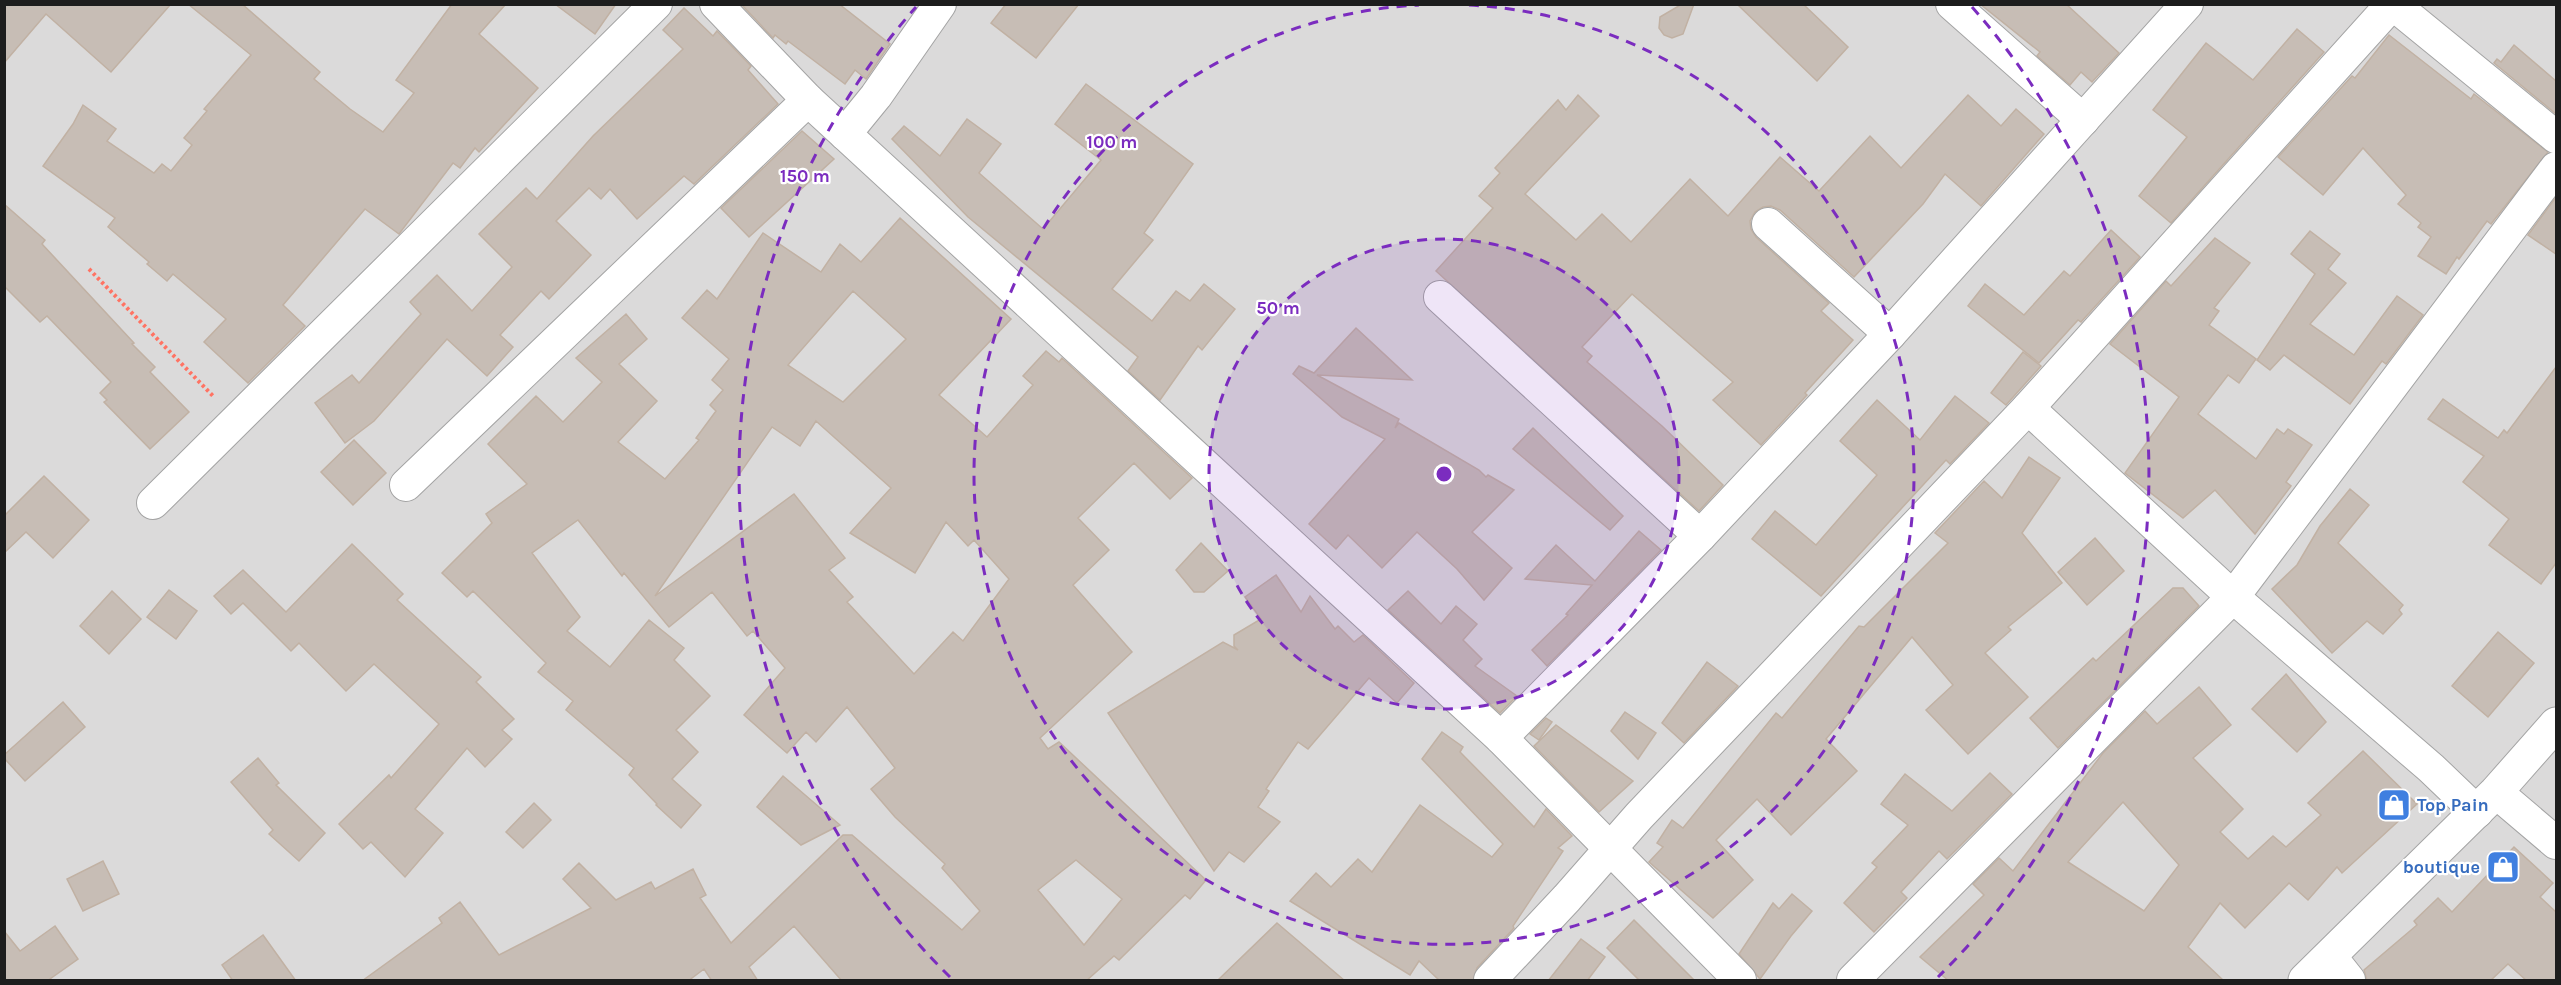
<svg xmlns="http://www.w3.org/2000/svg" width="2561" height="985" font-family="Karla,sans-serif">
<style>
.residential{fill:#dbdada}
.building{fill:#c7bdb5;stroke:#c1b1a3;stroke-width:1.5;fill-rule:evenodd}
.lines{fill:none;stroke-linecap:round;stroke-linejoin:round}
.minor-casing{stroke:#a4a4a4;stroke-width:34}
.tertiary-casing{stroke:#a4a4a4;stroke-width:35}
.path{stroke:#ff7363;stroke-width:4;stroke-dasharray:3 3;stroke-linecap:butt}
.minor{stroke:#fff;stroke-width:32}
.tertiary{stroke:#fff;stroke-width:33}
.ring{fill:none;stroke:#7b2cbf;stroke-width:3;stroke-dasharray:10 8}
.labels{text-anchor:middle;stroke-width:4.5;stroke-linejoin:round;paint-order:stroke}
.shop-label{font-size:18px;font-weight:bold;fill:#366cbe;stroke:#fff;text-anchor:start}
.centre{fill:#7b2cbf;stroke:#fff;stroke-width:3}
.ring-label{font-size:18px;text-anchor:middle;font-weight:bold;fill:#7b2cbf;stroke:#fff;stroke-width:4.5;stroke-linejoin:round;paint-order:stroke}
</style>
<rect width="100%" height="100%" fill="#efebe2"/>
<rect class="residential" x="5" y="5" width="2551" height="975"/>
<g class="building">
<polygon points="4,4 171,4 111,72 46,14 4,63"/>
<polygon points="188,4 242,4 320,72 314,79 350,109 383,132 414,93 396,80 452,4 506,4 479,34 538,88 479,152 475,148 460,168 453,163 399,234 365,209 283,305 305,326 248,383 204,342 226,319 173,274 167,281 147,264 149,262 108,227 115,218 43,166 73,124 83,105 116,129 107,141 154,173 162,164 171,171 192,145 184,138 207,111 204,109 251,55"/>
<polygon points="555,4 616,4 595,34"/>
<polygon points="741,4 839,4 890,44 866,79 855,70 845,84 788,41 786,44 775,35 773,38"/>
<polygon points="1006,4 1079,4 1036,58 991,23"/>
<polygon points="1682,4 1694,4 1683,34 1672,38 1664,35 1659,28 1660,17"/>
<polygon points="1737,4 1803,4 1848,47 1817,81"/>
<polygon points="1980,4 2066,4 2119,53 2092,82 2081,72 2070,85 2037,56 2040,52"/>
<polygon points="684,8 713,36 717,31 751,66 748,70 778,104 694,184 684,176 637,219 610,189 601,199 589,188 556,221 591,255 549,299 541,291 500,335 513,347 487,376 447,339 374,421 345,443 315,403 352,375 359,383 421,314 410,302 437,275 472,311 512,267 479,234 526,188 537,199 593,136 683,49 663,30"/>
<polygon points="2297,29 2324,52 2171,223 2139,196 2187,137 2153,110 2206,43 2253,80"/>
<polygon points="2389,35 2471,99 2474,94 2548,152 2491,224 2487,221 2459,259 2457,257 2446,274 2418,256 2431,237 2418,227 2421,223 2398,204 2406,195 2363,148 2323,195 2278,157 2352,76 2355,78"/>
<polygon points="2514,45 2556,81 2556,114 2494,63 2497,59 2501,62"/>
<polygon points="1086,84 1193,164 1144,233 1153,240 1112,289 1152,321 1176,291 1190,301 1204,284 1235,309 1202,350 1198,346 1160,400 1128,371 1138,357 968,217 892,139 904,126 940,156 967,119 1001,144 979,173 1043,229 1101,160 1055,124"/>
<polygon points="1578,95 1599,116 1525,194 1576,240 1602,214 1631,242 1690,179 1728,216 1780,157 1819,191 1870,136 1901,168 1968,95 2001,126 2016,109 2044,134 1981,206 1945,174 1923,204 1854,277 1780,210 1771,206 1763,207 1755,212 1750,221 1751,229 1756,237 1829,303 1821,311 1853,340 1805,393 1807,395 1761,445 1713,400 1733,382 1632,294 1582,347 1592,356 1587,362 1662,426 1723,485 1699,511 1436,271 1493,208 1479,196 1500,173 1495,168 1558,100 1566,110"/>
<polygon points="802,131 834,159 749,237 721,208"/>
<polygon points="2556,197 2556,254 2528,235"/>
<polygon points="4,204 45,240 42,244 134,343 132,344 155,367 150,372 189,412 150,449 104,402 107,400 100,393 111,382 47,316 40,322 4,286"/>
<path d="M900,218L1011,319L939,395L987,437L1033,385L1023,376L1046,351L1059,362L1062,358L1192,478L1170,499L1134,463L1078,518L1109,550L1073,585L1132,652L1040,738L1048,749L1059,742L1206,880L1190,899L1185,895L1119,960L1114,956L1086,981H842L794,926L749,967L758,981H712L704,969L688,981H362L442,923L439,918L460,902L499,955L591,908L563,879L579,863L616,900L651,882L655,889L693,869L706,895L700,898L731,943L843,835H852L962,930L980,911L942,868L945,864L895,817L871,789L895,768L847,707L816,742L806,732L787,753L744,715L785,668L753,631L747,636L712,592L669,627L624,573L622,576L578,520L532,553L580,617L567,631L610,667L649,620L684,648L674,660L710,696L676,730L698,752L672,779L701,805L681,828L656,805L657,804L629,775L634,768L566,710L573,701L538,672L546,663L473,591L467,597L442,573L492,523L486,514L527,484L488,444L536,396L563,422L602,382L576,358L626,314L647,339L619,364L657,401L618,442L665,479L699,440L696,438L716,411L710,405L723,390L712,380L729,359L682,318L707,290L717,299L763,233L821,272L840,244L861,262ZM853,291L906,339L843,402L788,365ZM816,421L891,488L850,533L915,573L946,522L968,546L974,540L1009,579L963,641L953,632L914,674L847,602L853,597L829,570L845,558L794,494L655,596L772,427L800,446ZM1076,860L1122,899L1084,945L1038,890Z"/>
<polygon points="2111,230 2140,257 2081,322 2078,320 2039,363 1968,306 1985,284 2024,315 2064,271 2070,276"/>
<polygon points="2310,231 2340,254 2328,269 2346,283 2310,324 2354,355 2397,296 2423,315 2386,364 2382,361 2350,404 2284,355 2270,370 2257,360 2315,274 2291,254"/>
<polygon points="2215,238 2250,263 2214,308 2219,311 2209,325 2256,359 2239,383 2228,375 2198,414 2256,459 2277,429 2284,434 2288,429 2312,445 2286,482 2291,486 2255,534 2215,490 2183,518 2125,473 2179,397 2110,344 2166,281 2171,286"/>
<polygon points="1356,328 1412,380 1317,375 1399,419 1395,428 1399,423 1479,470 1486,477 1488,475 1514,490 1472,532 1512,568 1484,600 1457,569 1417,532 1382,568 1348,535 1336,549 1309,524 1385,439 1342,417 1293,374 1299,366 1314,373"/>
<polygon points="2023,352 2041,366 2006,405 1991,393"/>
<polygon points="2556,367 2556,563 2541,584 2489,545 2509,519 2463,482 2484,456 2428,419 2443,399 2498,438 2504,430 2507,433"/>
<polygon points="1955,396 1989,423 1950,464 1946,460 1821,596 1752,539 1775,511 1816,545 1877,475 1840,441 1877,400 1920,440"/>
<polygon points="1533,428 1623,516 1610,530 1513,449"/>
<polygon points="354,440 386,473 353,505 321,472"/>
<polygon points="2029,457 2060,478 2022,533 2062,583 2008,627 2011,630 1985,653 2028,697 1968,754 1926,710 1953,685 1912,637 1826,739 1857,771 1791,835 1757,799 1716,840 1753,880 1713,918 1649,862 1663,847 1657,843 1672,820 1683,828 1776,713 1782,718 1859,626 1864,627 1948,543 1935,533 1984,481 2002,498"/>
<polygon points="44,476 89,520 53,558 26,532 4,553 4,516"/>
<polygon points="2350,489 2369,505 2338,543 2403,605 2399,610 2402,614 2383,634 2367,621 2332,653 2272,589 2297,565 2320,526"/>
<polygon points="1639,531 1661,550 1547,666 1532,650 1568,615 1566,614 1592,585 1525,579 1556,545 1595,581"/>
<polygon points="2095,538 2124,571 2087,605 2058,572"/>
<polygon points="1201,543 1228,571 1204,592 1194,592 1176,570"/>
<polygon points="352,544 403,594 397,600 481,677 476,682 514,719 502,730 512,739 485,767 467,748 415,809 443,833 405,877 371,842 363,849 339,824 389,775 391,778 439,724 374,664 346,691 299,643 291,651 243,603 231,614 214,596 243,570 286,612"/>
<polygon points="1276,575 1301,612 1310,596 1335,629 1338,626 1354,642 1363,635 1414,683 1397,703 1369,678 1308,749 1298,742 1266,789 1269,791 1258,807 1280,822 1244,862 1229,852 1214,871 1108,713 1223,642 1238,650 1234,646 1234,635 1261,619 1245,597"/>
<polygon points="2173,588 2183,588 2199,606 2058,748 2030,718 2093,658 2096,661"/>
<polygon points="169,590 197,611 176,639 147,617"/>
<polygon points="112,591 141,619 109,654 80,626"/>
<polygon points="1408,591 1441,624 1456,606 1477,624 1463,640 1482,659 1475,666 1517,696 1500,713 1388,610"/>
<polygon points="2498,632 2534,663 2488,717 2452,686"/>
<polygon points="1707,662 1738,686 1684,743 1662,723"/>
<polygon points="2286,674 2326,722 2297,752 2252,709"/>
<path d="M2199,687L2231,725L2193,758L2243,809L2220,832L2248,859L2273,836L2286,847L2321,815L2308,803L2363,751L2417,804L2342,873L2337,867L2308,900L2289,883L2245,928L2220,903L2188,947L2224,981H1949L1920,957L1984,895L1973,884L1999,858L2013,871L2103,753L2145,711L2157,724ZM2123,802L2179,865L2144,911L2068,862Z"/>
<polygon points="63,702 85,727 25,781 4,758 4,755"/>
<polygon points="1625,712 1656,733 1638,759 1611,731"/>
<polygon points="1546,718 1552,722 1539,740 1530,734"/>
<polygon points="1556,725 1633,781 1599,812 1534,746"/>
<polygon points="1442,732 1463,747 1460,752 1534,827 1546,809 1572,836 1558,848 1563,851 1513,926 1514,928 1477,968 1473,981 1440,981 1419,961 1410,975 1290,901 1316,873 1331,887 1358,859 1372,872 1420,805 1492,857 1503,844 1422,759"/>
<polygon points="258,758 279,783 276,785 325,833 299,861 269,834 273,830 231,782"/>
<polygon points="1990,773 2012,794 1947,859 1939,851 1901,892 1907,898 1874,932 1844,903 1877,867 1872,863 1908,825 1881,804 1905,774 1952,811"/>
<polygon points="783,776 840,825 801,845 757,807"/>
<polygon points="534,803 551,820 523,848 506,832"/>
<polygon points="2514,847 2553,883 2540,897 2556,912 2556,981 2527,981 2508,964 2490,981 2367,981 2364,970 2417,925 2414,921 2438,898 2452,912"/>
<polygon points="103,861 119,894 83,911 67,879"/>
<polygon points="1792,894 1812,911 1791,936 1760,979 1739,954 1773,903 1779,909"/>
<polygon points="1634,920 1695,981 1640,981 1607,948"/>
<polygon points="1277,923 1345,981 1217,981"/>
<polygon points="55,926 78,959 47,981 4,981 4,931 20,951"/>
<polygon points="263,935 296,981 233,981 222,965"/>
<polygon points="1581,939 1605,957 1587,981 1548,981"/>
</g>
<g class="lines">
<g class="minor-casing">
<g id="minor">
<polyline points="716,4 808,100 845,134 1501,738 1740,980"/>
<polyline points="1952,4 2083,120"/>
<polyline points="2393,4 2556,137"/>
<polyline points="845,134 876,96 940,4"/>
<polyline points="1768,224 1890,334"/>
<polyline points="1440,297 1700,536"/>
<polyline points="2028,408 2233,597 2431,768 2477,812"/>
<polyline points="406,485 808,100"/>
<polyline points="153,503 656,4"/>
<polyline points="1501,738 1700,536 1890,334 2187,4"/>
<polyline points="2496,792 2556,843"/>
<polyline points="2330,956 2349,980"/>
<polyline points="1490,980 1567,898 1639,816 2028,408 2392,4"/>
<polyline points="1853,980 2233,597 2556,168"/>
</g>
</g>
<g class="tertiary-casing">
<polyline id="tertiary" points="2305,980 2496,792 2556,724"/>
</g>
<polyline class="path" points="89,269 214,397"/>
<use href="#minor" class="minor"/>
<use href="#tertiary" class="tertiary"/>
</g>
<circle cx="1444" cy="474" r="235" fill="#7b2cbf" fill-opacity=".12"/>
<g class="ring">
<circle cx="1444" cy="474" r="235"/>
<path d="M1469 5A470 470 0 1 1 1419 5"/>
<path d="M950 977A705 705 0 0 1 916 7M1972 7A705 705 0 0 1 1938 977"/>
</g>
<defs>
<g id="shop-square" transform="scale(1.725)"><rect x="-9" y="-9" width="18" height="18" rx="4" fill="#3f7fe0" stroke="#fff"/><path d="M-5-2.5h2.3a2.7 3.5 0 0 1 5.4 0H5L5.5 6h-11ZM-1.5-2.5h3a1.5 2.3 0 0 0-3 0Z" fill="#fff"/></g>
</defs>
<g fill-rule="evenodd">
<use href="#shop-square" x="2394" y="805"/>
<use href="#shop-square" x="2503" y="867"/>
</g>
<g class="labels">
<g class="shop-label">
<text x="2417" y="811">Top Pain</text>
<text x="2480" y="873" text-anchor="end">boutique</text>
</g>
</g>
<circle cx="1444" cy="474" r="9" class="centre"/>
<g class="ring-label">
<text x="1112" y="148">100 m</text>
<text x="805" y="182">150 m</text>
<text x="1278" y="314">50 m</text>
</g>
<rect width="2561" height="985" fill="none" stroke="#1d1d1d" stroke-width="12"/>
</svg>
